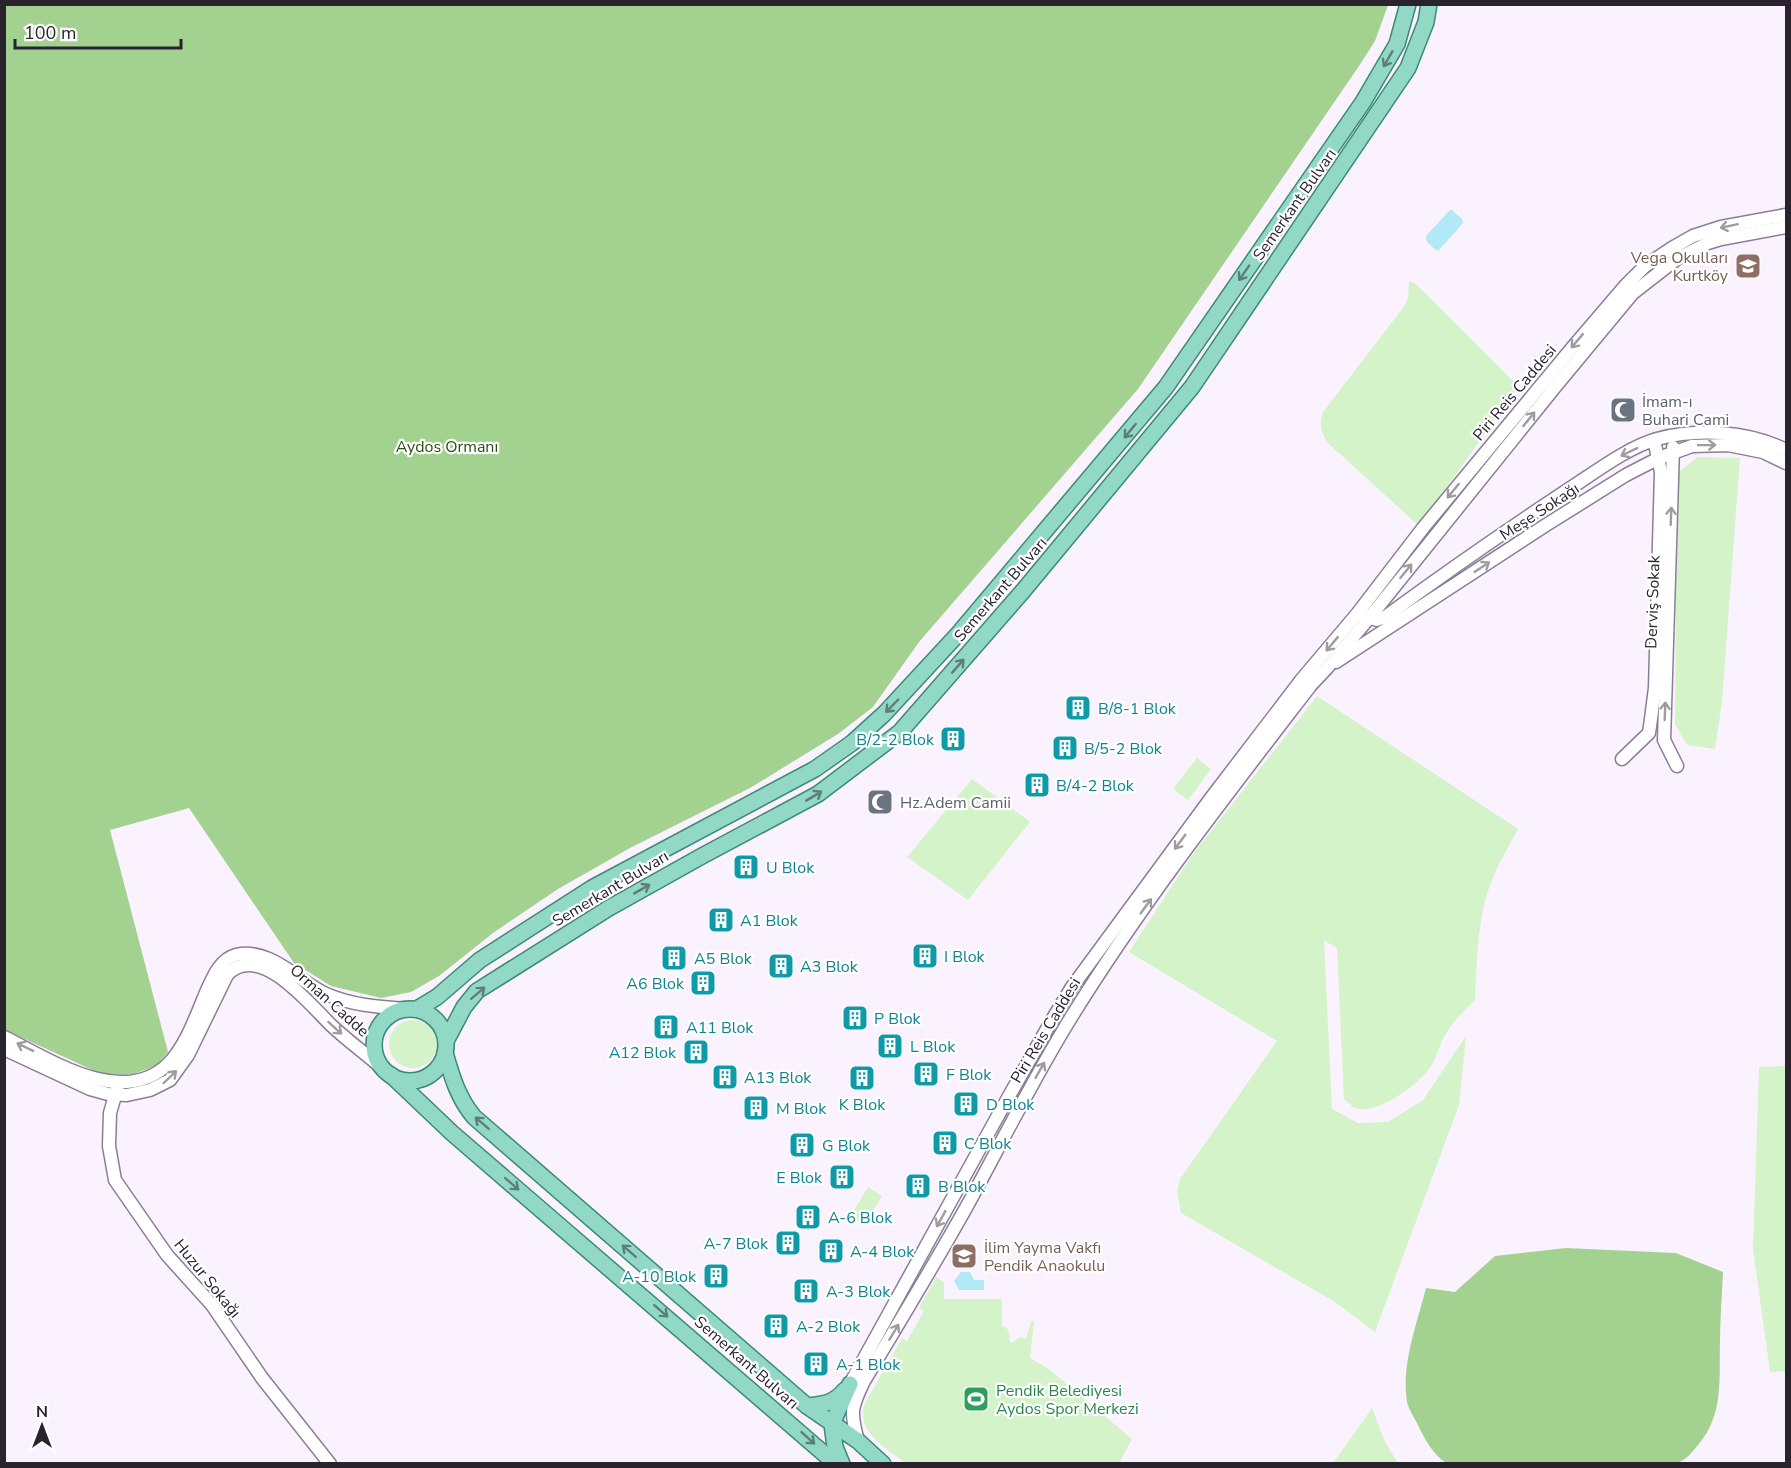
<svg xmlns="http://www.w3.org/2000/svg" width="1791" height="1468" font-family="'Nunito Sans',sans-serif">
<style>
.green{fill:#d4f3c8}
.forest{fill:#a3d190}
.water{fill:#b1e9f7}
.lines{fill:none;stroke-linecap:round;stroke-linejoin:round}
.minor-casing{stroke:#8c7d97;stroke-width:15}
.major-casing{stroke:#3d8977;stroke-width:18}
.minor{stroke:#fff;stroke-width:12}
.major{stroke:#91d9c5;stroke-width:15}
.oneway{stroke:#5d7e79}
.oneway2{stroke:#9f9ca0}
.labels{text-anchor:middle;stroke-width:4.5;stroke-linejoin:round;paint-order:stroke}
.street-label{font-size:16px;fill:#29232d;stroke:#fff}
.education-label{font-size:16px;fill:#785e54;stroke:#fff;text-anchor:end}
.worship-label{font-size:16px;fill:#5b616d;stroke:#fff;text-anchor:start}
.park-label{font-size:16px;fill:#27510f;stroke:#fff}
.culture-label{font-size:16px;fill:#0d838f;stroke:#fff;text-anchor:start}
.leisure-label{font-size:16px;fill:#27864d;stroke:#fff;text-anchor:start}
</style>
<rect width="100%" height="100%" fill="#faf3ff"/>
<g class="green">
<path d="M1409,281L1416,284L1515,383L1516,390L1419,526L1328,443C1321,432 1319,425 1323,412L1403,308L1408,299Z"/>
<polygon points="1698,457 1740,458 1722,702 1715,749 1687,745 1675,724 1677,473"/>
<path d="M1317,696L1518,829C1510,844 1501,859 1494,875C1477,914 1477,959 1475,1000C1463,1012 1451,1023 1443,1039C1438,1048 1436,1060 1430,1068C1417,1085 1381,1112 1359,1109C1353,1108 1349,1103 1344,1099L1337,948L1324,940L1332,1109L1358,1123L1388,1122L1423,1100L1466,1036L1459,1105L1375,1332L1335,1302L1181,1213L1177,1192L1180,1179L1277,1041L1129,952L1193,854Z"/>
<polygon points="1197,758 1211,769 1188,800 1173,789"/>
<polygon points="972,779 1030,822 968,900 907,857"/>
<circle cx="413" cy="1044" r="24"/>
<polygon points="1786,1066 1786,1371 1770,1372 1753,1249 1759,1067"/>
<polygon points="868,1187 882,1196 865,1225 850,1217"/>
<path d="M936,1277L944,1282V1299H1002V1326C1010,1327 1009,1335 1010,1342H1013L1020,1337L1026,1339L1031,1322L1034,1321L1030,1358L1049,1369L1132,1439L1119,1463H905C886,1448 857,1433 864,1405L902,1338L907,1341L924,1311L919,1308Z"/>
<polygon points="1372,1408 1385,1442 1398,1463 1333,1463"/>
</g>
<g class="forest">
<polygon points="4,5 1388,5 1375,41 1359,66 1138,389 919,642 873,707 838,734 750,788 630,848 558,889 493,933 439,976 411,992 381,998 331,986 294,963 189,808 110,830 168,1052 157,1065 134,1074 116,1075 97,1072 5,1030"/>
<path d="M1566,1248L1676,1253L1723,1272C1722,1295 1720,1319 1720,1342C1719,1379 1724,1415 1698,1445C1692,1452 1687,1459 1678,1463H1446C1433,1454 1425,1440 1419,1427C1415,1419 1409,1410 1407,1402C1401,1364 1417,1324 1426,1288L1455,1292L1495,1256Z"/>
</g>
<g class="water">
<polygon points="1450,210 1452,210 1462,219 1463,223 1439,250 1436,250 1427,242 1426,236"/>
<polygon points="961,1272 970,1272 974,1280 984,1280 984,1290 959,1290 954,1281"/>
</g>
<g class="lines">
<g class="minor-casing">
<g id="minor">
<polyline points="1673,447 1664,740 1677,766"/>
<path d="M1362,615L1377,620L1385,617C1445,573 1507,530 1569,489C1594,473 1628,447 1657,439C1698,428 1748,431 1786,450"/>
<polyline points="1336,662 1546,525 1626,475 1659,458 1692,446 1728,445 1763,452 1786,463"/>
<polyline points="1622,759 1649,733 1651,719 1655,688 1661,472 1654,440"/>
<path d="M4,1037C49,1059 122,1109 168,1064C187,1045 197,1013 208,988C214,975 221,959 236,955C270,947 298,981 326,994C351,1005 378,1007 406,1009"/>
<path d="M4,1049L90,1089L108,1094L127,1095L150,1090L170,1080L188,1055L227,975C259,940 310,1005 332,1026C348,1041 366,1054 382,1068"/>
<polyline points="117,1089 110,1113 109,1146 115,1180 167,1255 212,1305 262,1378 330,1464"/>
<polyline points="850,1384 1000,1112 1052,1020 1072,987 1211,798 1302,679 1357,614 1423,528 1572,348 1626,285 1645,266 1672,248 1693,236 1721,227 1786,215"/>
<path d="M858,1441C850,1412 851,1408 864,1381C899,1323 934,1265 967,1206C1002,1142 1034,1077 1072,1016C1144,900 1228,793 1311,685L1327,668L1370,617L1555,387L1633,293L1678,258L1708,243L1721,239L1786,227"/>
</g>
</g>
<g class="major-casing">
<g id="major">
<polyline points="417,1009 437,997 480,960 592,888 815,769 852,743 884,714 959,633 1166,387 1363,102 1397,44 1408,4"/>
<circle cx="410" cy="1045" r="36"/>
<polyline points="446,1041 464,1007 477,991 609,908 702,856 818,794 900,732 1023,591 1192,387 1408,68 1426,22 1429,4"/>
<path d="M445,1053C452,1077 458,1098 474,1117L807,1406L858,1441L883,1464"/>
<polyline points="391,1075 452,1133 836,1464"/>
<path d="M807,1406C824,1404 833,1404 845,1390"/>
<polyline points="842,1464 835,1447 832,1424 850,1384"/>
</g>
</g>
<use href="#minor" class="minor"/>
<use href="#major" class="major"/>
</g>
<defs><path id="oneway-shaft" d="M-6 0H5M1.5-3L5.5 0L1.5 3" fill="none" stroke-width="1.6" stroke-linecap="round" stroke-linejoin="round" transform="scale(1.5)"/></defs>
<g class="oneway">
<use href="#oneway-shaft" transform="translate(1388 59) rotate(120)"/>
<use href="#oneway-shaft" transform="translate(1244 273) rotate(125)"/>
<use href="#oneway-shaft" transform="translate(1130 431) rotate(129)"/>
<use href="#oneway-shaft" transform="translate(958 666) rotate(-49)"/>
<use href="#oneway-shaft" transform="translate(892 706) rotate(134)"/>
<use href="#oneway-shaft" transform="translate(814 796) rotate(-31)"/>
<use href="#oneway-shaft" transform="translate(642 889) rotate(-29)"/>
<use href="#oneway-shaft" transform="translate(478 993) rotate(-41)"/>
<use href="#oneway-shaft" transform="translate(482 1123) rotate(-139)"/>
<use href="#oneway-shaft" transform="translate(512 1184) rotate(41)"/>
<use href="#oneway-shaft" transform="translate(629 1251) rotate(-139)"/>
<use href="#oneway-shaft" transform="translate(661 1311) rotate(41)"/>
<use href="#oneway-shaft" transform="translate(808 1438) rotate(42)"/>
</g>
<g class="oneway2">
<use href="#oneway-shaft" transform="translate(1729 226) rotate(168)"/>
<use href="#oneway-shaft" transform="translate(1577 341) rotate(130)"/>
<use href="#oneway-shaft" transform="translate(1529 419) rotate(-51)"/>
<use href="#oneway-shaft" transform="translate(1707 445) rotate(-1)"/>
<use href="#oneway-shaft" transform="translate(1629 452) rotate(154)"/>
<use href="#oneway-shaft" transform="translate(1453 491) rotate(129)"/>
<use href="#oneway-shaft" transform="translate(1671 516) rotate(-88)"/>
<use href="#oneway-shaft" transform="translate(1482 567) rotate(-33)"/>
<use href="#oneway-shaft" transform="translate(1406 571) rotate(-51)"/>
<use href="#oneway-shaft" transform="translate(1332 644) rotate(130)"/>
<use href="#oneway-shaft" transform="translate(1665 711) rotate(-88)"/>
<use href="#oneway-shaft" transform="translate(1180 842) rotate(126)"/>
<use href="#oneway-shaft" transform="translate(1146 906) rotate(-54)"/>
<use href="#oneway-shaft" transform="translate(335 1028) rotate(42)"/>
<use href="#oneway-shaft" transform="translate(25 1047) rotate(-154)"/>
<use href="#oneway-shaft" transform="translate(1040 1070) rotate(-60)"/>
<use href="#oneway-shaft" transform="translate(170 1077) rotate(-44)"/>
<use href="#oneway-shaft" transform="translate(941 1219) rotate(119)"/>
<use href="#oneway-shaft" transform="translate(894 1332) rotate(-59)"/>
</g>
<defs>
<g id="school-square" transform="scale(1.35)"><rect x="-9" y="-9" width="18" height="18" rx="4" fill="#8d6e63" stroke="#fff"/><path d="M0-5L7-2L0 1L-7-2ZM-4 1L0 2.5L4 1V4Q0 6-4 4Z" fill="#fff"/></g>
<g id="mosque-square" transform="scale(1.35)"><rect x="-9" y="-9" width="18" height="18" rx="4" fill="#6b7280" stroke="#fff"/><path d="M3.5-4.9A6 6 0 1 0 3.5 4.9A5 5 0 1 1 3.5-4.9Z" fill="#fff"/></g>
<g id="building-square" transform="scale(1.35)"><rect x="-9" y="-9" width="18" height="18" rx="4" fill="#0f9aa8" stroke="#fff"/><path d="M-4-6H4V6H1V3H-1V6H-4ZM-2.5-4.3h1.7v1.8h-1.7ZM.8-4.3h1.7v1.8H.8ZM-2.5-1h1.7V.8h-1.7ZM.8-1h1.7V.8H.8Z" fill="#fff"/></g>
<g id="stadium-square" transform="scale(1.35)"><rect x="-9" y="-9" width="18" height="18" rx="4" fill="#2e9e5b" stroke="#fff"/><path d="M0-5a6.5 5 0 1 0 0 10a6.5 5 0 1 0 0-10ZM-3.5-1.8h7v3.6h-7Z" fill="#fff"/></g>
</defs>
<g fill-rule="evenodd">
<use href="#school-square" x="1748" y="266"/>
<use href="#mosque-square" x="1623" y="410"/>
<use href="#building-square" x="1078" y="708"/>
<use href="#building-square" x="953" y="739"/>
<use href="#building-square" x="1065" y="748"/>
<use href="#building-square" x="1037" y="785"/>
<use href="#mosque-square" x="880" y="802"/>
<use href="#building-square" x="746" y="867"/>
<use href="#building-square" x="721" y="920"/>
<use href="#building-square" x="925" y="956"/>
<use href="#building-square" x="674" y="958"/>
<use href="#building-square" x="781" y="966"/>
<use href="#building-square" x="703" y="983"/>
<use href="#building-square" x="855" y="1018"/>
<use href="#building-square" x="666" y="1027"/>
<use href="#building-square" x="890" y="1046"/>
<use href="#building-square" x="696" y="1052"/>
<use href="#building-square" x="926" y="1074"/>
<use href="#building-square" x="725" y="1077"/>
<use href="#building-square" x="862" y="1078"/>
<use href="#building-square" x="966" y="1104"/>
<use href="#building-square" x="756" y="1108"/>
<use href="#building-square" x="945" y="1143"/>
<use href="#building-square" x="802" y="1145"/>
<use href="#building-square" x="842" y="1177"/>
<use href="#building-square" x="918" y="1186"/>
<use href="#building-square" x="808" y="1217"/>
<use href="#building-square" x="788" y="1243"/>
<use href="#building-square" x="831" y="1251"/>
<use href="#school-square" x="964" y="1256"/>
<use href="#building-square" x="716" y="1276"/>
<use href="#building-square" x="806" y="1291"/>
<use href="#building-square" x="776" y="1326"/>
<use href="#building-square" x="816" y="1364"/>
<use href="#stadium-square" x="976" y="1399"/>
</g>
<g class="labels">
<g class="street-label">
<text transform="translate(1294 204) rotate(-55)" y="6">Semerkant Bulvarı</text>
<text transform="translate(1514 392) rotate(-50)" y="6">Piri Reis Caddesi</text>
<text transform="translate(1539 511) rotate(-33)" y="6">Meşe Sokağı</text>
<text transform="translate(1000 589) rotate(-49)" y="6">Semerkant Bulvarı</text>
<text transform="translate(1652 602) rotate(-88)" y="6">Derviş Sokak</text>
<text transform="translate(610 888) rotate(-31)" y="6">Semerkant Bulvarı</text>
<text transform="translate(330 1000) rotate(42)" y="6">Orman Cadde</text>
<text transform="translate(1045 1030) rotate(-59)" y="6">Piri Reis Caddesi</text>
<text transform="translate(208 1278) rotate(51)" y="6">Huzur Sokağı</text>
<text transform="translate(747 1362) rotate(41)" y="6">Semerkant Bulvarı</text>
</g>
<g class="education-label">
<text x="1728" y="263">Vega Okulları<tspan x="1728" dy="18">Kurtköy</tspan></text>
<text x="984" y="1253" text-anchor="start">İlim Yayma Vakfı<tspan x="984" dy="18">Pendik Anaokulu</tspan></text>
</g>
<g class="worship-label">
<text x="1642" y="407">İmam-ı<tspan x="1642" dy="18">Buhari Cami</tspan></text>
<text x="900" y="808">Hz.Adem Camii</text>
</g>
<g class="park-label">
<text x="447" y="452">Aydos Ormanı</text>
</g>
<g class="culture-label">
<text x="1098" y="714">B/8-1 Blok</text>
<text x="934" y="745" text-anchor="end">B/2-2 Blok</text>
<text x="1084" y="754">B/5-2 Blok</text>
<text x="1056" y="791">B/4-2 Blok</text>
<text x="766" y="873">U Blok</text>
<text x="740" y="926">A1 Blok</text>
<text x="944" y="962">I Blok</text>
<text x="694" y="964">A5 Blok</text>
<text x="800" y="972">A3 Blok</text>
<text x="684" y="989" text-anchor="end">A6 Blok</text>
<text x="874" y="1024">P Blok</text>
<text x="686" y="1033">A11 Blok</text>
<text x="910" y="1052">L Blok</text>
<text x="676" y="1058" text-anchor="end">A12 Blok</text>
<text x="946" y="1080">F Blok</text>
<text x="744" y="1083">A13 Blok</text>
<text x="862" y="1110" text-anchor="middle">K Blok</text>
<text x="986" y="1110">D Blok</text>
<text x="776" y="1114">M Blok</text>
<text x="964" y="1149">C Blok</text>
<text x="822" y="1151">G Blok</text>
<text x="822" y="1183" text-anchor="end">E Blok</text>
<text x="938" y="1192">B Blok</text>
<text x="828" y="1223">A-6 Blok</text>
<text x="768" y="1249" text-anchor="end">A-7 Blok</text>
<text x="850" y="1257">A-4 Blok</text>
<text x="696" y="1282" text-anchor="end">A-10 Blok</text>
<text x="826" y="1297">A-3 Blok</text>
<text x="796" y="1332">A-2 Blok</text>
<text x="836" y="1370">A-1 Blok</text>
</g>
<g class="leisure-label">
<text x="996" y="1396">Pendik Belediyesi<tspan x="996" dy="18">Aydos Spor Merkezi</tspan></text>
</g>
</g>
<rect width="1791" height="1468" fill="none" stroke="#29232d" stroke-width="12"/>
<g transform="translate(42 1426)" stroke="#ffffff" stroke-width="4.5" paint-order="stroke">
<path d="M0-4.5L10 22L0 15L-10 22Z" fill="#29232d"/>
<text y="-9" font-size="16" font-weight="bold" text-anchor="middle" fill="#29232d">N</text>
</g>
<path d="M15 39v9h166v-9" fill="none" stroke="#29232d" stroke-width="3"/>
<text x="24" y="39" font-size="18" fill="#29232d" stroke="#ffffff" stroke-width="4.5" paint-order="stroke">100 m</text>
</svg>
